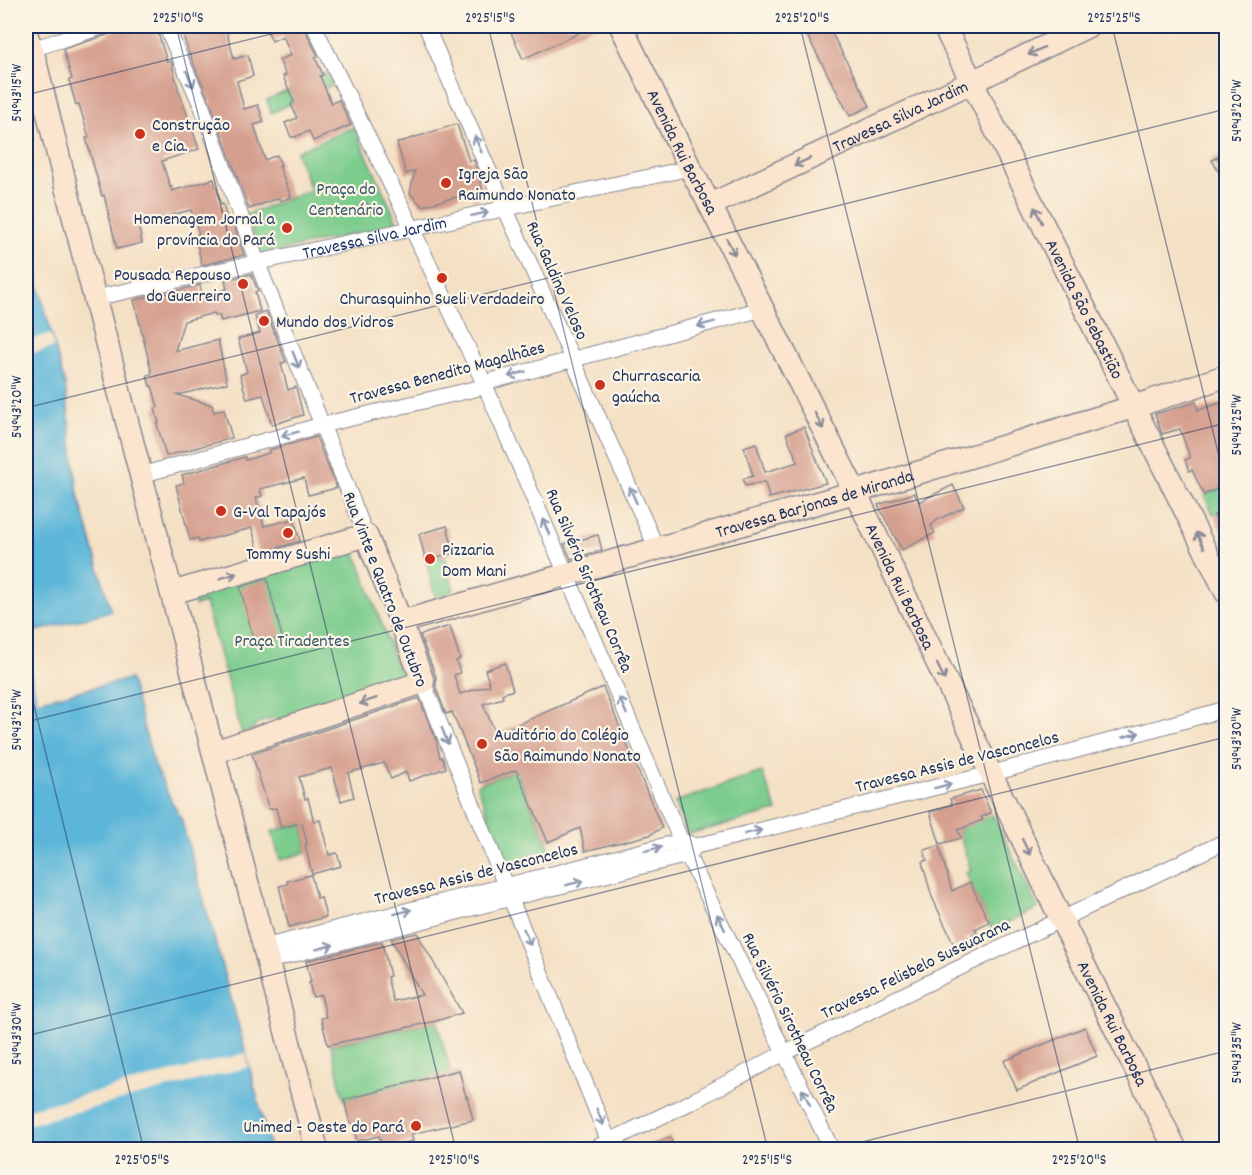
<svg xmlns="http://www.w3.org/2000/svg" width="1252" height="1175" font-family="Dekko,sans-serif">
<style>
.green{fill:#7bcc8d;stroke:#4b7e76;stroke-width:1.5}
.water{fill:#5cb6d9;stroke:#3c729c;stroke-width:1.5}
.pier{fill:#f4e0c4}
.building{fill:#d59f8f}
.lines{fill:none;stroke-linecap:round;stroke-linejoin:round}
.street-casing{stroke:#888891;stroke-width:17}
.secondary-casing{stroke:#888891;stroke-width:25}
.street{stroke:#fff;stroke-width:15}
.secondary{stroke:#fbe5cf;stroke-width:22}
.oneway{stroke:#8b8a96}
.oneway2{stroke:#8d97ae}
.ticks{fill:none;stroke:#1b2f5e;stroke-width:1.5;stroke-opacity:0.45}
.poi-dot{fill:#c8321e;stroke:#fcf5e5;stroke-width:2}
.labels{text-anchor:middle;stroke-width:4.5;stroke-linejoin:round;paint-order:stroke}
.street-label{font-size:18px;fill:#1b2f5e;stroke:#fcf5e5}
.poi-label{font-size:18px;fill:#1b2f5e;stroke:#fcf5e5;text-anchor:start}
.park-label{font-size:18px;fill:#33566a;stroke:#fcf5e5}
.neatline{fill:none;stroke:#1b2f5e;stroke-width:2}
.ticks-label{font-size:15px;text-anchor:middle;fill:#1b2f5e}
</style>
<rect width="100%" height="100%" fill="#fcf5e5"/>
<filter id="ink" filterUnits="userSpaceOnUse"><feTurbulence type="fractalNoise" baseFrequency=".0167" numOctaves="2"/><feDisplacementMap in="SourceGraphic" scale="12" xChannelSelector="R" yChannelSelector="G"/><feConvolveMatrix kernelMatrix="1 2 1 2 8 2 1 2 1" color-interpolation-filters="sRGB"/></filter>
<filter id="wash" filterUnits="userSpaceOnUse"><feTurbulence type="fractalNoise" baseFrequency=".008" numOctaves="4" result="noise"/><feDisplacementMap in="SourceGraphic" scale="24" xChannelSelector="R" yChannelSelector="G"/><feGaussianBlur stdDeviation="1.35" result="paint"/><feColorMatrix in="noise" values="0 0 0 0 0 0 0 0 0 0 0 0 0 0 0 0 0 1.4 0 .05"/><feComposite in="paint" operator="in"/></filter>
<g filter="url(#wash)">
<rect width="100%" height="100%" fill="#f4e0c4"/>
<g class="green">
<polygon points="327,73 333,85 271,113 267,100"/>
<polygon points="354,127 398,224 261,255 246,215 311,190 296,152"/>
<polygon points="1226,485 1226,508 1213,514 1204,495"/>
<polygon points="354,548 398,669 408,666 412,678 282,720 277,717 258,723 250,731 242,734 205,603 195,606 191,592"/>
<polygon points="445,556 454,591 435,596 426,561"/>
<polygon points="516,770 554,859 509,871 477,785"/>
<polygon points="762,772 777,811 688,834 675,802"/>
<polygon points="993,815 1038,908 992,930 966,873 971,871 958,830"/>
<polygon points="302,823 307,844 305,845 307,852 280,860 272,831"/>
<polygon points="437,1021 451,1073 344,1100 331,1045"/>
</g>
<g class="water">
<polygon points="26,238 65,385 78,494 111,611 26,634"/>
<polygon points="26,654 37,701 130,679 154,764 171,800 181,818 246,1053 270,1149 26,1149"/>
</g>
<g class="pier">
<polygon points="51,334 54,347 26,355 26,341"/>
<polygon points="246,1053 249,1067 26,1125 26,1110"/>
</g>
<g id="blocks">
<g class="building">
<polygon points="130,26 156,26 167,62 171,61 172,64 178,88 199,149 162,161 170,187 171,186 172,191 214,179 221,205 223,204 229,226 234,225 244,255 202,265 195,236 199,234 191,210 138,224 142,243 117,249 104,195 102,196 86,138 89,138 79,104 76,105 69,80 72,79 63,49 107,35 112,31"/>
<polygon points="180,26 219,26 220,30 226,29 234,59 248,55 253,76 237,81 244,109 258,105 264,122 254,125 265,160 277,155 281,165 279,166 291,197 281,201 279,198 249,209 211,104 189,53"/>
<polygon points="265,26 304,26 304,27 318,56 315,57 323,75 320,76 331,103 339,100 351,125 313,141 309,131 295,137 291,137 285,123 297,118 291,104 294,102 283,76 286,75 279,60 291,55 283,36 272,41"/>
<polygon points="508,26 594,26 523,59"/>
<polygon points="802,26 828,26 870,106 850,116"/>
<polygon points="457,124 469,161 474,160 484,196 474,200 472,193 422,206 410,193 415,171 406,174 397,143"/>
<polygon points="1227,152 1227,187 1212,160"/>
<polygon points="362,202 366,202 369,207 367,211 362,215 358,208"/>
<polygon points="251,274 258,291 255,292 260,311 221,321 219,315 215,316 214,313 184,321 175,351 218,340 227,383 178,395 212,405 214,412 224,409 232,438 166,456 157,424 159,423 155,408 158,407 152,386 150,386 147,375 152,374 134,300 160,294 160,295 200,285 202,296 227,289 225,280"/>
<polygon points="266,311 286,362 281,363 288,390 296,387 303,415 272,425 263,395 247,399 240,375 247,372 238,339 260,333 255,315"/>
<polygon points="1227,401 1227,485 1204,495 1192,470 1189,471 1185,460 1190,458 1180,429 1162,434 1155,414 1196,402 1198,410"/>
<polygon points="804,427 826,483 769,498 765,482 745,486 743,479 753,476 744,447 756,443 765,472 798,462 786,434"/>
<polygon points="316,437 337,488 308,495 304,478 260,489 262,496 256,498 264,526 294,519 300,541 259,553 252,528 199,542 198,538 190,540 176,485 184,483 182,475 245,457 246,460 269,453 269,450"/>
<polygon points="953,485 964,507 937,520 931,526 935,533 902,550 878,505 914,493 919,502"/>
<polygon points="1227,509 1227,542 1214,515"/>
<polygon points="447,526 454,553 426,561 419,534"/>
<polygon points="598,535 602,550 571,559 564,544"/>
<polygon points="267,579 282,637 255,645 240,587"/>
<polygon points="450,626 460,659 456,661 460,673 454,675 460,694 490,685 485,670 505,663 513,690 502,694 503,698 483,704 496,734 603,687 662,828 650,835 585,851 580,828 548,842 516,770 481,783 452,712 446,714 436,688 436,677 420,635"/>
<polygon points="419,698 436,739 440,758 442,757 446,768 409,781 406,772 391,779 384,763 348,773 354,797 341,801 332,768 299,777 305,799 308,798 314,822 320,820 329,855 337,853 341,866 312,874 305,845 307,844 302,823 281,828 276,808 269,809 252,754"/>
<polygon points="981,790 991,813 981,817 983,820 958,830 961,838 940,844 930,812 952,805 950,799"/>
<polygon points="939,846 952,891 970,882 989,922 975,929 977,933 965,939 966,942 955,947 932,897 922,862 927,860 924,850"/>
<polygon points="311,875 317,898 321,897 326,917 289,927 279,886 288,884 287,881"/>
<polygon points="417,933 462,1013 436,1021 328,1045 321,1018 326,1017 321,995 313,997 309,983 311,982 306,961 382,942 390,976 387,977 393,1001 422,995 391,939"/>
<polygon points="1085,1027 1097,1056 1017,1090 1004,1061"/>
<polygon points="459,1070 466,1097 467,1096 473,1120 411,1134 413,1141 382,1148 379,1136 357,1141 352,1123 350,1123 344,1100"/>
<polygon points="670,1137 674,1149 640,1149"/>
</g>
</g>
</g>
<g filter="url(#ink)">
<use href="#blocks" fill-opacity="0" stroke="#888891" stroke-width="1.5"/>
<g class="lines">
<g class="street-casing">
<g id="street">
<polyline points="166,26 202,107 257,262 366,535"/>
<polyline points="314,26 412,228 484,383 685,850 832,1150"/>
<polyline points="426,26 505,208 657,549"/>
<polyline points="32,49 104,26"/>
<path id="s1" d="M95,298L690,168"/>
<polyline points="141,475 322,425 483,387 484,383 762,309"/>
<polyline points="423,682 612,1149"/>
<polyline points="264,947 682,841 691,844"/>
<polyline points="268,961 511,898 688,855 696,846 990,774 1226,709"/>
<polyline points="591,1150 691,1102 784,1053 957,969 1226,841"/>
</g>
</g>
<g class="secondary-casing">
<g id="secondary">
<path id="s2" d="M621,26L690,168L710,205L855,492L1061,919L1176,1150"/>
<path id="s3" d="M944,26L1226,592"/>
<polyline points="26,34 32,49 70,203 317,1150"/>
<path id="s4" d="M710,205L972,82L1088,26"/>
<polyline points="172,593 366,535 401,622 423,682 214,752"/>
<path id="s5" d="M401,622L855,492L1133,407L1226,376"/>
</g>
</g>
<use href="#street" class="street"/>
<use href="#secondary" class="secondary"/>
</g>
<defs><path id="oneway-shaft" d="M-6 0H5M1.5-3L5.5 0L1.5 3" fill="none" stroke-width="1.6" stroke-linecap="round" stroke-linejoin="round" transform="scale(1.5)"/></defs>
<g class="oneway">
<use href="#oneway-shaft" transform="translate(1036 51) rotate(154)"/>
<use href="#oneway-shaft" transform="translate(802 162) rotate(155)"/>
<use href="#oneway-shaft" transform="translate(1038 215) rotate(-116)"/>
<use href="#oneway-shaft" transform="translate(731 247) rotate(63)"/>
<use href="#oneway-shaft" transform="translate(819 421) rotate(63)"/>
<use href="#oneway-shaft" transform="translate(1200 540) rotate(-117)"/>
<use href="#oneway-shaft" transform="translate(228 576) rotate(-16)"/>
<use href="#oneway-shaft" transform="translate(941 672) rotate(64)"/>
<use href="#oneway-shaft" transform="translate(368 701) rotate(162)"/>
<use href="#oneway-shaft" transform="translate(1026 847) rotate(64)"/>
</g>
<g class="oneway2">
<use href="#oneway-shaft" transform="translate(190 79) rotate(66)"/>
<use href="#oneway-shaft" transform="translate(478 144) rotate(-113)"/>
<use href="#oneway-shaft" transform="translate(480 214) rotate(-12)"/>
<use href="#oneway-shaft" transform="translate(706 324) rotate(165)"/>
<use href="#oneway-shaft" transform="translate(296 360) rotate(68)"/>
<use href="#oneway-shaft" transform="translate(517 374) rotate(165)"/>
<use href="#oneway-shaft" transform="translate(290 434) rotate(165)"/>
<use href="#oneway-shaft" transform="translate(633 495) rotate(-114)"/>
<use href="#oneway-shaft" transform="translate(546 527) rotate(-113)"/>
<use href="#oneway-shaft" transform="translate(623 706) rotate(-114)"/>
<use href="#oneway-shaft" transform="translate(1131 735) rotate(-15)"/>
<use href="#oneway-shaft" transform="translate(445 736) rotate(68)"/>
<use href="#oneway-shaft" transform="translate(943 786) rotate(-14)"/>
<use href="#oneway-shaft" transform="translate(753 832) rotate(-14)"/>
<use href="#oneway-shaft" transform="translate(653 849) rotate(-14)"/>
<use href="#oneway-shaft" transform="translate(575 883) rotate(-14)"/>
<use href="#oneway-shaft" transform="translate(403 912) rotate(-14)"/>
<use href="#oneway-shaft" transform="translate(721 922) rotate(-116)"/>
<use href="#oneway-shaft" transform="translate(527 937) rotate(68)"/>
<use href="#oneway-shaft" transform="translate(325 947) rotate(-15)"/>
<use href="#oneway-shaft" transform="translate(806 1097) rotate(-117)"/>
<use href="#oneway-shaft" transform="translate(600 1117) rotate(68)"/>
</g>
</g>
<path class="ticks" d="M176,26L456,1150M488,26L768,1150M800,26L1080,1150M1112,26L1226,484M26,95L303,26M26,408L1226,109M26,673L144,1150M26,722L1226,423M26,1036L1226,737M830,1150L1226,1051"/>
<g class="poi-dot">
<circle cx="140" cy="134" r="6"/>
<circle cx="446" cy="183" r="6"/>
<circle cx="287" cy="228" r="6"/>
<circle cx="442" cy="278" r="6"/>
<circle cx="243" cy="284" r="6"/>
<circle cx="264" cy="321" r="6"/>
<circle cx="600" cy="385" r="6"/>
<circle cx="221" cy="511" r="6"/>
<circle cx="288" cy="533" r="6"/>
<circle cx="430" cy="559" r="6"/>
<circle cx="482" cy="744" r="6"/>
<circle cx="416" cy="1126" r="6"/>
</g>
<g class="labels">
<g class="street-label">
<text dy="6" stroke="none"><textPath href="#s4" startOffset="210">Travessa Silva Jardim</textPath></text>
<text dy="6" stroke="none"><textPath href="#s2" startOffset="140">Avenida Rui Barbosa</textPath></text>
<text dy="6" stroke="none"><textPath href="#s1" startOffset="286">Travessa Silva Jardim</textPath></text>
<text transform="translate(558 280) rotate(66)" y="6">Rua Galdino Veloso</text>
<text dy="6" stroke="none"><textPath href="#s3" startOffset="316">Avenida São Sebastião</textPath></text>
<text transform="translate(447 372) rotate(-15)" y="6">Travessa Benedito Magalhães</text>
<text dy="6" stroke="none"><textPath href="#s5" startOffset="430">Travessa Barjonas de Miranda</textPath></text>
<text transform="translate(590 580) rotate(67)" y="6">Rua Silvério Sirotheau Corrêa</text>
<text dy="6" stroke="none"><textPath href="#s2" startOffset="626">Avenida Rui Barbosa</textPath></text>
<text transform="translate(386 589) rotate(69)" y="6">Rua Vinte e Quatro de Outubro</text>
<text transform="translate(957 761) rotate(-14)" y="6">Travessa Assis de Vasconcelos</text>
<text transform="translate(476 873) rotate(-14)" y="6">Travessa Assis de Vasconcelos</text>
<text transform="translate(915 968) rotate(-26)" y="6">Travessa Felisbelo Sussuarana</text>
<text transform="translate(791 1022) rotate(64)" y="6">Rua Silvério Sirotheau Corrêa</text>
<text dy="6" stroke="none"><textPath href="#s2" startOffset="1112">Avenida Rui Barbosa</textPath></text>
</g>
<g class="poi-label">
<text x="152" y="130">Construção<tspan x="152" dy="21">e Cia.</tspan></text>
<text x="458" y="179">Igreja São<tspan x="458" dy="21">Raimundo Nonato</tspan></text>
<text x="275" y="224" text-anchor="end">Homenagem Jornal a<tspan x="275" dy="21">província do Pará</tspan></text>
<text x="231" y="280" text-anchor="end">Pousada Repouso<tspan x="231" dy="21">do Guerreiro</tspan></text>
<text x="442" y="304" text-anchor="middle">Churasquinho Sueli Verdadeiro</text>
<text x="276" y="327">Mundo dos Vidros</text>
<text x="612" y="381">Churrascaria<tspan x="612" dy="21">gaúcha</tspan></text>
<text x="233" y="517">G-Val Tapajós</text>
<text x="442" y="555">Pizzaria<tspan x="442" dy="21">Dom Mani</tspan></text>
<text x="288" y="559" text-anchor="middle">Tommy Sushi</text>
<text x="494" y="740">Auditório do Colégio<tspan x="494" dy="21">São Raimundo Nonato</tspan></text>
<text x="404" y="1132" text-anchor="end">Unimed - Oeste do Pará</text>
</g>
<g class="park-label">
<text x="346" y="194">Praça do<tspan x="346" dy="21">Centenário</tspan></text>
<text x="292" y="646">Praça Tiradentes</text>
</g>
</g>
<rect width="1252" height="1175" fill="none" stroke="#fcf5e5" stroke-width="66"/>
<rect x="33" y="33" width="1186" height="1109" class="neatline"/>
<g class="ticks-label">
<text x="178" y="22">2°25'10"S</text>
<text x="490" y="22">2°25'15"S</text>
<text x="802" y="22">2°25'20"S</text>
<text x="1114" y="22">2°25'25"S</text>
<text transform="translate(16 93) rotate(-90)" y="5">54°43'15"W</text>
<text transform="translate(1236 111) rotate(-90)" y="5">54°43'20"W</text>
<text transform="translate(16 407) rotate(-90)" y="5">54°43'20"W</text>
<text transform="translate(1236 425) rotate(-90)" y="5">54°43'25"W</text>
<text transform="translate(16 720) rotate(-90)" y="5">54°43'25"W</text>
<text transform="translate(1236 739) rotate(-90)" y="5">54°43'30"W</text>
<text transform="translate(16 1034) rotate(-90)" y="5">54°43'30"W</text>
<text transform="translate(1236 1053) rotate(-90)" y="5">54°43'35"W</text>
<text x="142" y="1164">2°25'05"S</text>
<text x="454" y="1164">2°25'10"S</text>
<text x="767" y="1164">2°25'15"S</text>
<text x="1079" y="1164">2°25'20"S</text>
</g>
</svg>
